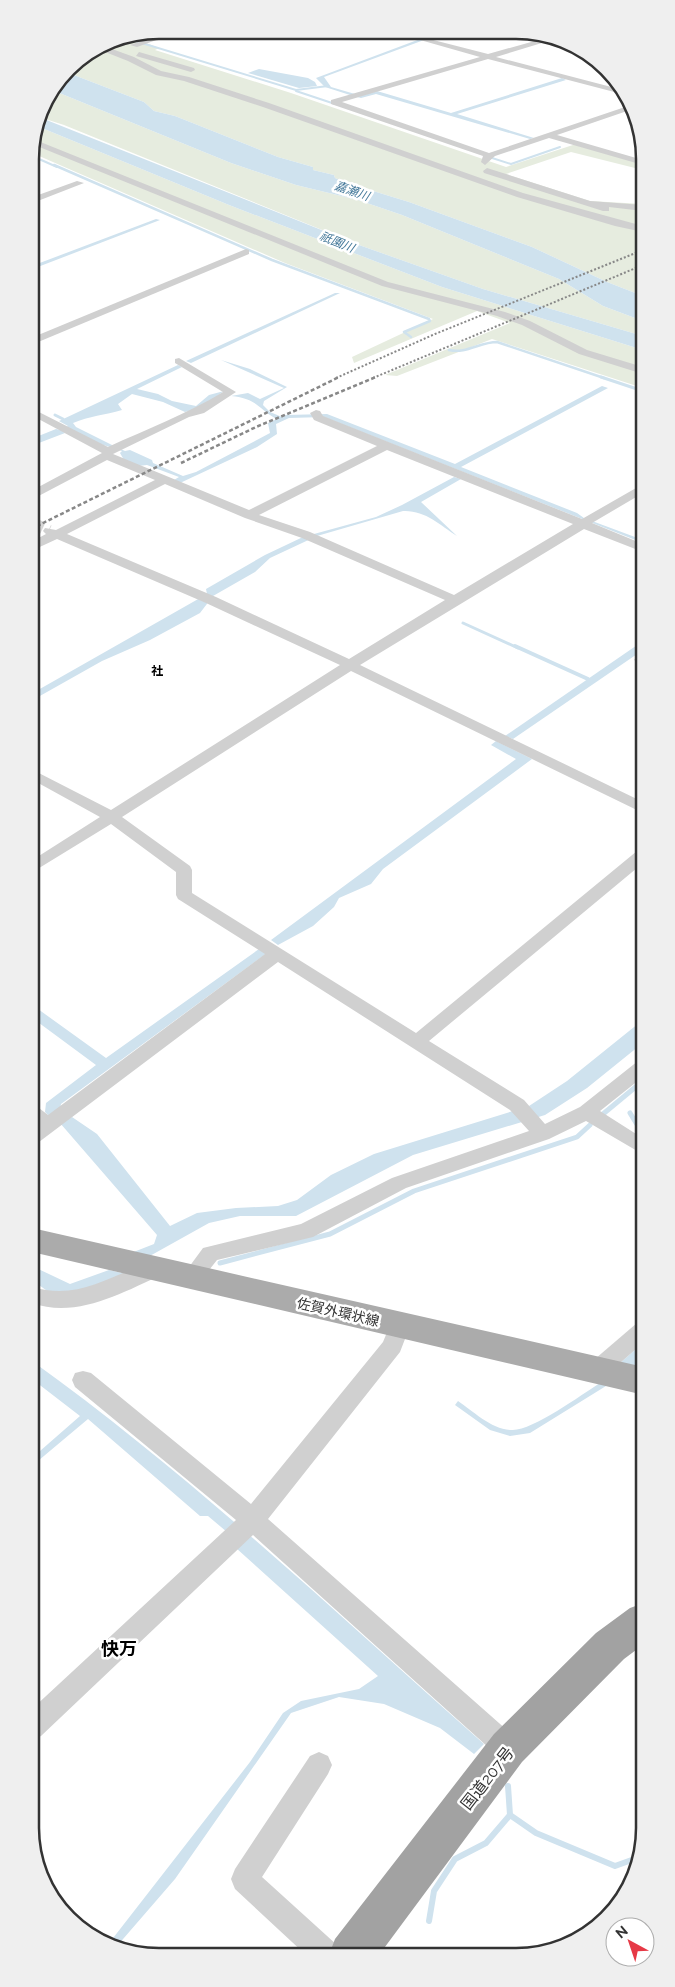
<svg xmlns="http://www.w3.org/2000/svg" width="675" height="1987" font-family="Raleway,'Noto Sans JP',sans-serif">
<style>
.green{fill:#e6ecdf}
.water{fill:#cfe2ee}
.lines{fill:none;stroke-linecap:round;stroke-linejoin:round}
.stream-far5{stroke:#cfe2ee;stroke-width:2}
.stream-far4{stroke:#cfe2ee;stroke-width:2.5}
.stream-far3{stroke:#cfe2ee;stroke-width:3}
.stream-far2{stroke:#cfe2ee;stroke-width:4}
.stream-far1{stroke:#cfe2ee;stroke-width:5}
.stream{stroke:#cfe2ee;stroke-width:6}
.minor-tunnel{stroke:#d6d6d6;stroke-width:12;stroke-dasharray:12 6;stroke-linecap:butt}
.minor{fill:#d0d0d0;fill-rule:evenodd}
.primary{fill:#ababab;fill-rule:evenodd}
.trunk{fill:#a2a2a2;fill-rule:evenodd}
.rail-far1{stroke:#888;stroke-width:2;stroke-dasharray:2 2;stroke-linecap:butt}
.rail{stroke:#888;stroke-width:2.5;stroke-dasharray:4 2.5;stroke-linecap:butt}
.labels{text-anchor:middle;stroke-width:5;stroke-linejoin:round;paint-order:stroke}
.far-water-label{font-size:12px;font-style:italic;fill:#3f7597;stroke:#fff}
.far-neighbourhood-label{font-size:12px;font-weight:bold;fill:#000;stroke:#fff}
.street-label{font-size:14px;fill:#333;stroke:#fff}
.near-street-label{font-size:16px;fill:#333;stroke:#fff}
.near-neighbourhood-label{font-size:18px;font-weight:bold;fill:#000;stroke:#fff}
.rim{fill:none;stroke:#333;stroke-width:2.5}
</style>
<rect width="100%" height="100%" fill="#fff"/>
<g class="green">
<path d="M150,32L161,35L146,43L159,48L155,50L291,93L506,167L576,144L643,164V170L571,152L506,174L590,201L643,204V296L607,282L532,247L409,202L347,183L335,178L334,175L313,170V167L278,157L175,116L154,111L144,102L66,72C87,44 118,38 150,32Z"/>
<polygon points="52,90 231,163 296,185 358,200 402,215 559,279 603,306 643,321 643,336 483,289 359,245 64,125 39,117 43,101"/>
<polygon points="37,126 229,205 442,287 643,350 643,388 492,339 397,376 385,375 510,323 477,311 354,363 352,357 433,319 285,263 30,152"/>
</g>
<g class="water">
<polygon points="420,39 424,40 324,77 331,87 355,94 350,95 325,87 316,78"/>
<polygon points="259,69 308,78 315,82 317,86 299,88 248,73"/>
<polygon points="66,72 144,102 154,111 175,116 278,157 313,167 313,170 334,175 335,178 347,183 409,202 532,247 607,282 643,296 643,321 603,306 559,279 402,215 358,200 296,185 231,163 52,90"/>
<polygon points="562,78 566,80 457,114 534,138 530,139 376,94 361,98 357,97 377,91 451,113"/>
<polygon points="39,117 359,245 483,289 643,336 643,350 442,287 229,205 37,126"/>
<polygon points="156,219 160,220 30,270 30,263 37,264"/>
<polygon points="335,293 340,293 191,363 186,361"/>
<path d="M221,360L250,369L287,387L264,401L263,405L270,412L282,417L286,415L327,414L455,464L602,386L608,388L461,467L577,513L584,518L643,540V543L324,417L289,418L276,424L277,434L257,447L180,483L174,480L179,477L147,465L138,466L124,460L120,453L122,451L63,432L65,433L31,446V439L56,429L60,430L68,426L59,421L178,365L182,367L137,389L158,394L172,401L196,406L209,395L224,391L202,407L185,412L163,402L132,394L118,404L122,410C105,415 89,416 73,423L76,427L116,447L125,451L130,450L152,460L153,463L183,476L196,472L270,433L268,423L277,419C256,408 259,399 231,396L248,393L260,399L284,388Z"/>
<path d="M454,477L461,479L421,502L457,536C440,525 425,510 403,511L317,536L270,558L255,572L213,596L200,613L150,640L102,661L31,701V694L207,594L206,589L265,555L303,537L376,517L402,505Z"/>
<polygon points="643,641 643,650 513,739 505,736"/>
<polygon points="496,741 532,759 383,869 371,884 339,898 334,907 313,926 278,945 271,940 516,759 491,745"/>
<polygon points="259,949 267,953 61,1104 60,1110 50,1117 45,1112 46,1103 96,1065 31,1017 31,1004 106,1058"/>
<polygon points="644,1019 644,1042 587,1088 545,1115 413,1155 296,1216 240,1216 209,1223 148,1257 131,1253 154,1244 157,1235 60,1123 72,1117 97,1134 170,1226 197,1213 236,1208 278,1206 297,1200 331,1175 374,1154 529,1106 567,1081"/>
<polygon points="32,1266 70,1284 109,1270 126,1274 82,1290 50,1293 32,1280"/>
<polygon points="644,1342 644,1366 642,1368 620,1363"/>
<path d="M32,1361C192,1476 336,1613 484,1744L474,1754L440,1728L384,1704L339,1697L291,1713L175,1879L117,1946L110,1942L250,1762L283,1713L301,1701L359,1689L378,1676L236,1548L240,1543L208,1516H200L88,1419L32,1466V1458L80,1416L32,1379Z"/>
<path d="M600,1383L606,1386L530,1433L510,1436L490,1430L455,1405L458,1401C473,1411 492,1430 512,1430C532,1431 581,1395 600,1383Z"/>
</g>
<g class="lines">
<g class="stream-far5">
<polyline points="406,32 417,35"/>
<polyline points="122,37 296,90 328,86"/>
<polyline points="296,91 335,104"/>
<polyline points="30,155 57,167"/>
<polyline points="489,157 511,164 560,147"/>
</g>
<g class="stream-far4">
<polyline points="54,165 272,260 429,319 430,321 404,332 411,337"/>
<path d="M449,350C466,354 480,342 497,342L604,378"/>
</g>
<g class="stream-far3">
<polyline points="601,377 643,391"/>
<polyline points="55,415 63,419"/>
<polyline points="463,623 518,648"/>
</g>
<polyline class="stream-far2" points="515,646 588,679"/>
<g class="stream-far1">
<polyline points="630,1113 644,1136"/>
<polyline points="603,1114 644,1080"/>
<polyline points="220,1263 330,1234 414,1191 577,1137 590,1125"/>
</g>
<g class="stream">
<polyline points="508,1786 510,1815 536,1833 615,1866 640,1857"/>
<polyline points="429,1921 434,1891 455,1859 486,1843 510,1815"/>
</g>
<polyline class="minor-tunnel" points="32,523 49,531"/>
<g class="minor">
<polygon points="174,30 184,30 137,47 130,45"/>
<polygon points="392,32 402,32 488,54 549,37 555,39 496,57 619,89 622,94 488,59 342,102 489,153 628,106 630,110 557,135 643,160 643,165 549,138 495,156 485,165 481,162 483,156 331,104 331,100 480,57"/>
<polygon points="101,45 134,57 161,71 189,77 269,103 523,193 643,226 643,232 615,226 517,197 263,107 184,81 156,75 128,61 95,48"/>
<polygon points="139,52 194,68 195,70 191,72 136,56"/>
<polygon points="33,139 388,282 505,312 530,321 587,350 643,367 643,374 579,354 522,325 497,316 382,286 32,144"/>
<polygon points="487,168 590,201 643,205 643,211 609,207 609,211 603,211 484,173 483,171"/>
<polygon points="77,181 84,183 30,204 30,198"/>
<polygon points="246,249 249,250 249,254 31,345 31,338"/>
<path d="M179,358L236,392L204,413L189,417L113,454L249,510L377,446L314,420L310,413L316,410L320,411L323,416L582,519L643,484V493L592,523L643,544V552L584,529L360,665L643,802V813L351,671L122,817L190,866L192,870V893L416,1033L637,851L643,850V863L429,1041L524,1100L545,1124L580,1107L638,1061L644,1060V1076L600,1111L644,1139V1155L586,1121L549,1139L406,1188L313,1237L217,1260L198,1284L191,1286L184,1284L181,1278L203,1248L301,1224L392,1178L529,1131L510,1110L278,962L39,1142L32,1144V1127L34,1125L32,1123V1106L39,1108L48,1115L265,954L178,899L176,895V872L111,824L31,873V861L100,817L31,779V769L111,810L340,665L206,603L57,539L31,551V542L46,534L43,531L45,528L56,530L155,480L107,460L31,500V491L102,453L31,415V408L108,447C147,429 187,414 223,392L175,363V359ZM387,450L573,524L454,595L310,532L259,515ZM165,484L245,518L302,538L445,600L349,659L216,597L67,534Z"/>
<polygon points="643,654 643,665 634,660 638,655"/>
<path d="M154,1261L161,1263L164,1269L161,1275C122,1293 76,1319 32,1303V1287C80,1301 110,1275 154,1261Z"/>
<polygon points="399,1317 406,1320 410,1326 400,1352 268,1519 517,1739 521,1748 517,1757 508,1761 499,1757 253,1535 41,1736 32,1740 32,1709 236,1520 75,1387 72,1380 75,1373 83,1371 91,1373 251,1504 383,1342 392,1320"/>
<polygon points="644,1320 644,1342 604,1377 596,1380 588,1377 585,1371 588,1365 637,1323"/>
<polygon points="319,1752 328,1756 332,1765 328,1774 262,1877 337,1945 341,1955 306,1955 235,1889 231,1879 235,1869 310,1756"/>
</g>
<polygon class="primary" points="32,1228 644,1367 644,1395 32,1252"/>
<polygon class="trunk" points="644,1603 644,1644 624,1659 522,1762 379,1955 329,1955 335,1939 494,1734 596,1633 630,1608"/>
<g class="rail-far1">
<polyline points="336,378 435,334 643,250"/>
<polyline points="373,378 643,265"/>
</g>
<g class="rail">
<polyline points="181,463 256,427 376,377"/>
<polyline points="31,529 339,377"/>
</g>
</g>
<g class="labels">
<g class="far-water-label">
<text transform="translate(352 191) rotate(19)" y="4">嘉瀬川</text>
<text transform="translate(337 242) rotate(22)" y="4">祇園川</text>
</g>
<g class="far-neighbourhood-label">
<text x="157" y="675">社</text>
</g>
<g class="street-label">
<text transform="translate(338 1312) rotate(13)" y="5">佐賀外環状線</text>
</g>
<g class="near-street-label">
<text transform="translate(487 1778) rotate(-52)" y="6">国道207号</text>
</g>
<g class="near-neighbourhood-label">
<text x="119" y="1655">快万</text>
</g>
</g>
<path d="M0 0H675V1987H0ZM159 39H516A120 120 0 0 1 636 159V1828A120 120 0 0 1 516 1948H159A120 120 0 0 1 39 1828V159A120 120 0 0 1 159 39Z" fill="#efefef" fill-rule="evenodd"/>
<path class="rim" d="M159 39H516A120 120 0 0 1 636 159V1828A120 120 0 0 1 516 1948H159A120 120 0 0 1 39 1828V159A120 120 0 0 1 159 39Z"/>
<g transform="translate(630 1942) rotate(320)"><circle r="24" fill="#ffffff" stroke="#adadad"/>
<path d="M0-4L9 19L0 12L-9 19Z" fill="#e63946"/>
<text y="-8" font-size="14" font-weight="bold" text-anchor="middle" fill="#333333">N</text>
</g>
</svg>
